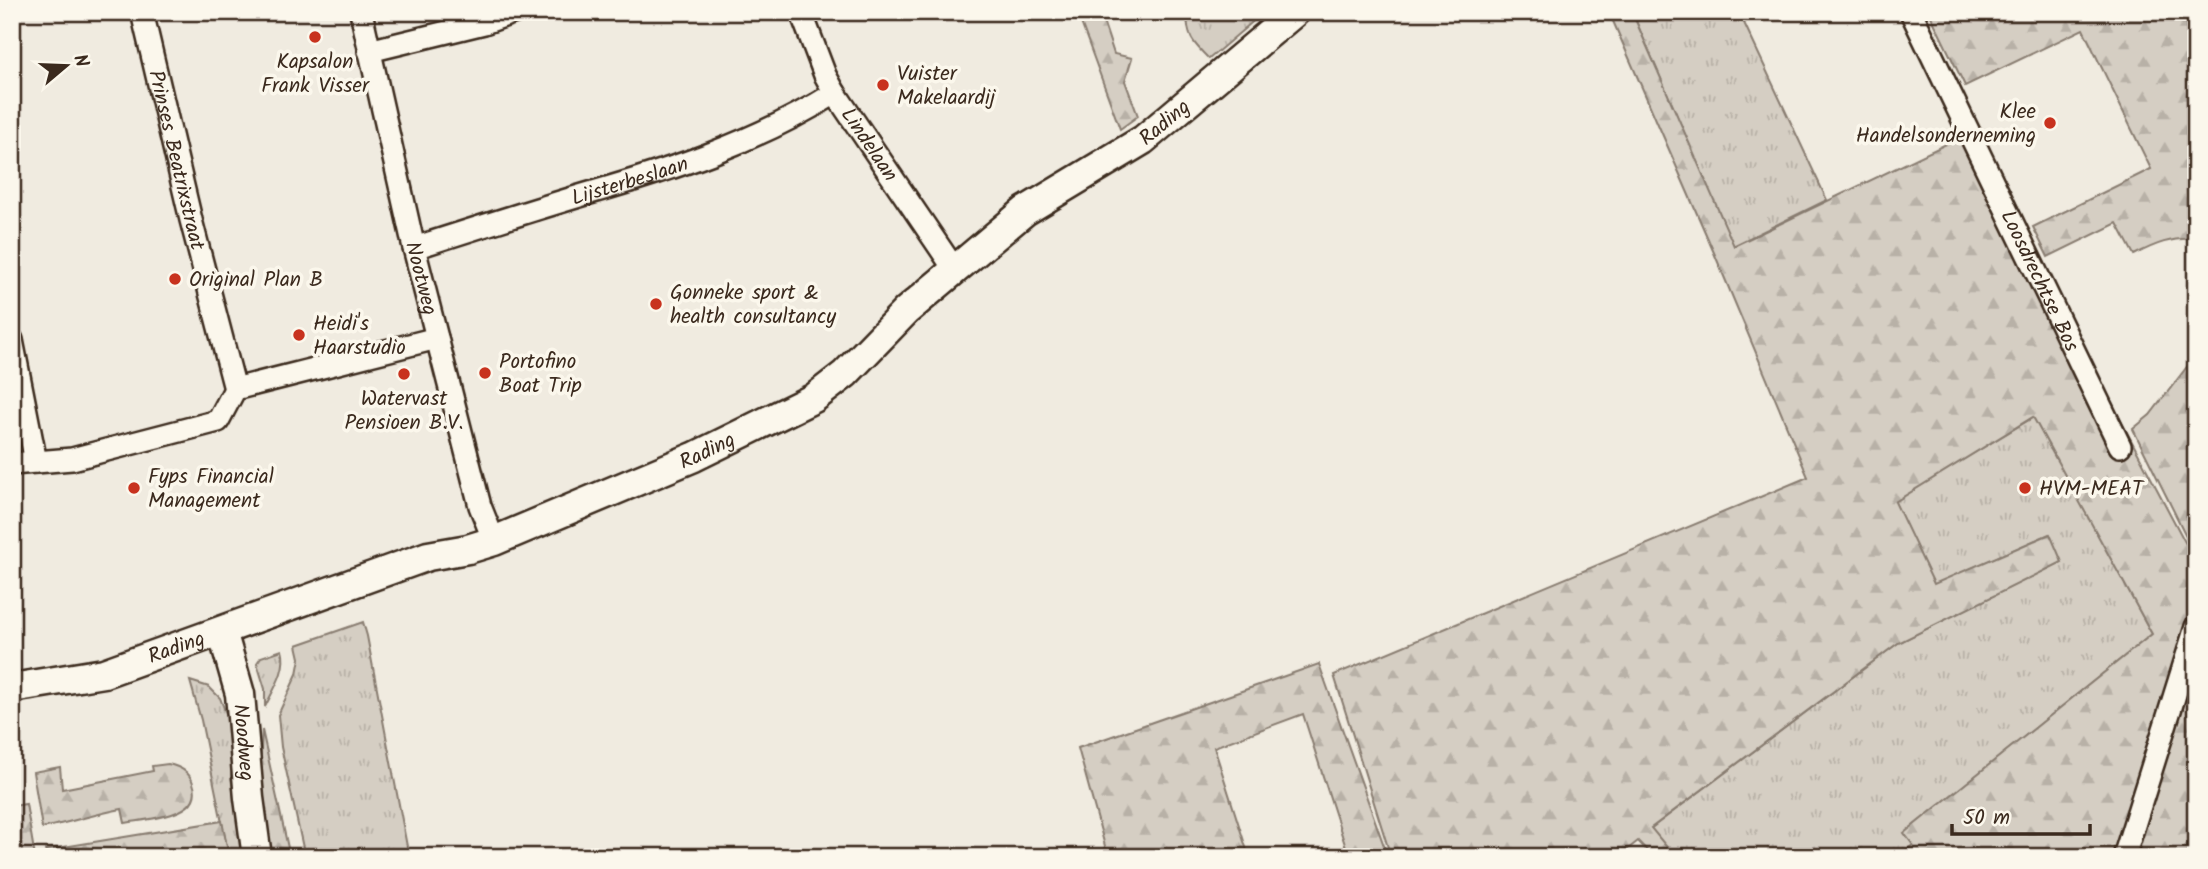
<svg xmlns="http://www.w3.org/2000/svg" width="2208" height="869" font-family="Kalam,sans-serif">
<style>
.grass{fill:url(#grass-tufts);stroke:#887c70;stroke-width:2}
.forest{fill:url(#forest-firs);stroke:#887c70;stroke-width:2}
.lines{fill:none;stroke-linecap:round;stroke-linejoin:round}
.street-casing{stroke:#3b2a1e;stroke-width:26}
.secondary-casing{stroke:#3b2a1e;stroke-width:33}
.street{stroke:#fbf7ec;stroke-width:21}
.secondary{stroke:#fbf7ec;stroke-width:28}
.poi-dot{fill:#c8321e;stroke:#fbf7ec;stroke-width:2.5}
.labels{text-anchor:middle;stroke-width:7;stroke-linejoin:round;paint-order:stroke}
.poi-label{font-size:21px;fill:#3b2a1e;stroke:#fbf7ec;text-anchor:start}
.street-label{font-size:21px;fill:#3b2a1e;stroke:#fbf7ec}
</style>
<defs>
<pattern id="grass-tufts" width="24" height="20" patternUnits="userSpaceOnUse" patternTransform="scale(1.75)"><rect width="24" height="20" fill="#d5cec3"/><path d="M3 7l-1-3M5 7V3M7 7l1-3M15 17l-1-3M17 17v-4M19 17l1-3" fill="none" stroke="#b8b1a7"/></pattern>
<pattern id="forest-firs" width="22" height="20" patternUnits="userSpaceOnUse" patternTransform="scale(1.75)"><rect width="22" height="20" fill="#d5cec3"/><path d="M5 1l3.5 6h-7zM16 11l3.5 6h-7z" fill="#b8b1a7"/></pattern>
</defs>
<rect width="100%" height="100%" fill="#f0ebe0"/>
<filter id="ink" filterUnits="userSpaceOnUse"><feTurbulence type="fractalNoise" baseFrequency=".0143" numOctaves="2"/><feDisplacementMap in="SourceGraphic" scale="14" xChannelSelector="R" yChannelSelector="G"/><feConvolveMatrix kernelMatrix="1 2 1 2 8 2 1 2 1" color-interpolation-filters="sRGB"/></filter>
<g filter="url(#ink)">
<g class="grass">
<path d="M1187,12H1264L1209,59C1192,42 1187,37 1187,12Z"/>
<polygon points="1632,12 1739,12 1827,200 1733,246"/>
<polygon points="2034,417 2152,634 1905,833 1913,845 1898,857 1675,857 1650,829 1898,643 2061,562 2049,534 1934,585 1894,501"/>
<polygon points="363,622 367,636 409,857 305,857 281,747 278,715 297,674 300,658 297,645"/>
<path d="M282,650C288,669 273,690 265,707V689L257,663L261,657Z"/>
<polygon points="190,681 209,687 220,698 227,716 233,745 231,776 242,857 229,857 201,720"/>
</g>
<g class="forest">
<polygon points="1089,12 1100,12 1114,54 1132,58 1125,81 1138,116 1120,129 1079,17"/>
<polygon points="1609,12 1632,12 1734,246 1969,133 2196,563 2196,857 1898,857 1913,845 1904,833 2152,634 2033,417 1895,502 1934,584 2050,534 2062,562 1898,643 1651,828 1675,857 1653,857 1638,841 1618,857 1391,857 1334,675 1808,477 1715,255"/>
<path d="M1929,12H2196V239C2172,237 2155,244 2134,255L2117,223L2048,257L2033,227L2151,169L2083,29L1965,86Z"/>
<polygon points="2196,355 2196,556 2133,429 2150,415"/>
<polygon points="1319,664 1388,857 1349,857 1303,714 1214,747 1249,857 1108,857 1078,748"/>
<polygon points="262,730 290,857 269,857 259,787"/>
<path d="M168,764C180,767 189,771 193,783C206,817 145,819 125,823L122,809C94,814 69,823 42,828L33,772L60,767L62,789L153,771L152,766Z"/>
<polygon points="26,804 35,857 17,857 16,848 12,848 12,806"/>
<polygon points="222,821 229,857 47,857 45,850"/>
</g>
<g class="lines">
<g class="street-casing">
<g id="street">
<path id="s1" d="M142,12L191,220L235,389"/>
<path id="s2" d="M361,12L414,248L480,506L494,541"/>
<path id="s3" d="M801,12L825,75L835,93L955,270"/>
<path id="s4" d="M1911,12L2120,446"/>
<polyline points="369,51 484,23 515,12"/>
<path id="s5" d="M414,248C470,230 526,212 583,195C670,170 757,142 835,93"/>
<polyline points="12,340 36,462"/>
<polyline points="12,464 72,459 218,421 235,389 437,338"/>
<polyline points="2124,857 2196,627"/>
</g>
</g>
<g class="secondary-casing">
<g id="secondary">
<path id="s6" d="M222,631L240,694L249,798L257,857"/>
<path id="s7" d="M12,688L104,673L428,556L468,549L494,541L694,457L814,398L845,374L906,311L1025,211L1143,140L1295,12"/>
</g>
</g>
<use href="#street" class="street"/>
<use href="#secondary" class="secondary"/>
</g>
</g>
<g class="poi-dot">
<circle cx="315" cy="37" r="7"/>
<circle cx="883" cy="85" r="7"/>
<circle cx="2050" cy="123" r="7"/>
<circle cx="175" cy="279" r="7"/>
<circle cx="656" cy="304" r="7"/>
<circle cx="299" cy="335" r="7"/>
<circle cx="485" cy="373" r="7"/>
<circle cx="404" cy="374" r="7"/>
<circle cx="134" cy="488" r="7"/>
<circle cx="2025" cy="488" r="7"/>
</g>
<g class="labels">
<g class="poi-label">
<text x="315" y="68" text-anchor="middle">Kapsalon<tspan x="315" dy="24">Frank Visser</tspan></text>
<text x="897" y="80">Vuister<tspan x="897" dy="24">Makelaardij</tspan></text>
<text x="2036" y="118" text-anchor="end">Klee<tspan x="2036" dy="24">Handelsonderneming</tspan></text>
<text x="189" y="286">Original Plan B</text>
<text x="670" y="299">Gonneke sport &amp;<tspan x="670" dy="24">health consultancy</tspan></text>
<text x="313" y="330">Heidi's<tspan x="313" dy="24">Haarstudio</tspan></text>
<text x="499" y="368">Portofino<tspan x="499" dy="24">Boat Trip</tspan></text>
<text x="404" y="405" text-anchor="middle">Watervast<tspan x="404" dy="24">Pensioen B.V.</tspan></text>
<text x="148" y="483">Fyps Financial<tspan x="148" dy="24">Management</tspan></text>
<text x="2039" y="495">HVM-MEAT</text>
</g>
<g class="street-label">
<text dy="7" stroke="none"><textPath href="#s7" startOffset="1304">Rading</textPath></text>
<text dy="7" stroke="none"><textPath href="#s3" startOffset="150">Lindelaan</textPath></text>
<text dy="7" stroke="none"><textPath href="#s1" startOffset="152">Prinses Beatrixstraat</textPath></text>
<text dy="7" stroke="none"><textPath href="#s5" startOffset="226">Lijsterbeslaan</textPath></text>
<text dy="7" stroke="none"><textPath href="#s2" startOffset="273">Nootweg</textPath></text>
<text dy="7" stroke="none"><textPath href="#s4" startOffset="298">Loosdrechtse Bos</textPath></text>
<text dy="7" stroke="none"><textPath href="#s7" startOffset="737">Rading</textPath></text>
<text dy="7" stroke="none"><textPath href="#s7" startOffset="170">Rading</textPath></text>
<text dy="7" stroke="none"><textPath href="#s6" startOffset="114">Noodweg</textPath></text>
</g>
</g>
<rect width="2208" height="869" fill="none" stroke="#fbf7ec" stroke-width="42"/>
<rect x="21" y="21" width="2166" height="827" fill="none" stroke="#3b2a1e" stroke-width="2.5" filter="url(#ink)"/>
<g transform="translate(66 66) rotate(71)" stroke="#fbf7ec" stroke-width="5" paint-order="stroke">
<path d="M0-5L12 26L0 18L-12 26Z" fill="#3b2a1e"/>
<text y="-10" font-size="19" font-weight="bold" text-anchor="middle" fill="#3b2a1e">N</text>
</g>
<path d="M1952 824v10h138v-10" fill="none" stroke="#3b2a1e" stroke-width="3.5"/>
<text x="1963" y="824" font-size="21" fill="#3b2a1e" stroke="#fbf7ec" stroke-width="5" paint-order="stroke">50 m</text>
</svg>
